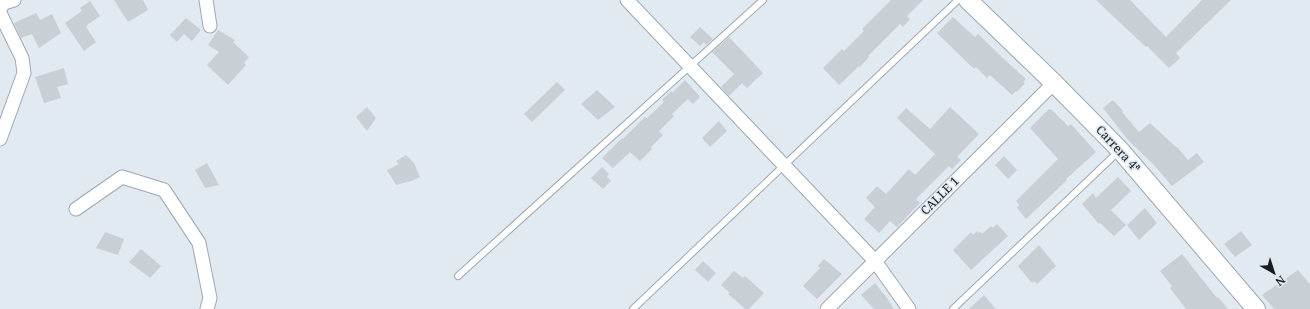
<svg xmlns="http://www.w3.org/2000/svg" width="1310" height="309" font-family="'Noto Serif',serif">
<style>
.building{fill:#c8d0d6}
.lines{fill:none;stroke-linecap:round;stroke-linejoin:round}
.lane-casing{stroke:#a0a8ae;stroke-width:8}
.street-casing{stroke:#a0a8ae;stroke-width:15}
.secondary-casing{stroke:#a0a8ae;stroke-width:20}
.lane{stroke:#fff;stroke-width:6}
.street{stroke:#fff;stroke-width:13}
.secondary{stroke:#fff;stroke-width:18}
.labels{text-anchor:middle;stroke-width:3.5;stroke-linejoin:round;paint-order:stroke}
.street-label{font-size:12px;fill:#1a1c1f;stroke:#e2eaf1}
</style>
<rect width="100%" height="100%" fill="#e2eaf1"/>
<g class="building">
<polygon points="114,0 143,0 148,10 128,22"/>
<polygon points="891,0 923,0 907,16 910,19 903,27 900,24 868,56 869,57 860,67 859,66 839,85 823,68 842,49 844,51 864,31 862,29"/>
<polygon points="1096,0 1130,0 1166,37 1202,0 1231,0 1176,53 1180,58 1169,68 1147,46 1146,47"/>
<polygon points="90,1 100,16 87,25 87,26 86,27 96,42 84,51 65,23 82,11 80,8"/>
<polygon points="36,13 40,20 52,14 61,33 39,48 32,34 21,38 14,23"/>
<polygon points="953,17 975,37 978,34 1004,59 1026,79 1023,82 1025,83 1017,92 1016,91 1012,95 990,75 987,78 976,67 974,69 937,33"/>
<polygon points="186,18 201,30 192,41 184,34 177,42 170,35"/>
<polygon points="700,27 713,39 706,45 704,42 700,46 690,37"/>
<polygon points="218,30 235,40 233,42 249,57 244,63 246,65 228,85 207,65 219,52 208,45"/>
<polygon points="729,37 763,73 747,88 742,83 729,96 721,87 734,74 712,52"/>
<polygon points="64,68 68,84 57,87 61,98 44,103 35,77"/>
<polygon points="685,80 700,97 693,104 688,99 672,114 674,116 659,131 663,135 651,147 652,149 640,161 630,152 613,168 602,158 622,138 623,139 645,117 647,118 664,102 662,100 671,91 672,93"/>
<polygon points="557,82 565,90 532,122 524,114"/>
<polygon points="597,90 615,107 598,120 581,104"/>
<polygon points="1113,100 1123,111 1122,112 1139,132 1150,123 1176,147 1177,147 1188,160 1197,153 1204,162 1172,186 1154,165 1128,140 1103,108"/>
<polygon points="367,107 376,118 367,131 356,117"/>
<polygon points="950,107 979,134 957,157 961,160 952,169 949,166 916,199 920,203 897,227 890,221 879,233 864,219 875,207 866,198 877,186 886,194 909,169 915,175 935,154 897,118 906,108 930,129"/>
<polygon points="1049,109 1050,110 1051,109 1068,126 1071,124 1096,152 1066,179 1067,180 1026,219 1017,208 1019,205 1016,201 1058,159 1030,128"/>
<polygon points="719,121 727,131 710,147 702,138"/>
<polygon points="406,155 414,163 420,177 411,181 396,185 387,170 399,164 396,161"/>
<polygon points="1004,156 1017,170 1008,179 995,165"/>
<polygon points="207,163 219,185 205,188 195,170"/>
<polygon points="602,167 609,174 607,177 611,181 603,189 591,178"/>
<polygon points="1118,177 1131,191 1111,210 1126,225 1114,236 1100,223 1099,224 1082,204 1093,193 1096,198"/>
<polygon points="1145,208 1157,223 1139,240 1127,225"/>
<polygon points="997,224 1008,236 971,270 953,250 971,232 973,235 977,231 979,233 981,232 982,234 991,226 993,228"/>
<polygon points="1241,231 1252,245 1235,257 1224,244"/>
<polygon points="105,232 124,239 118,255 96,248"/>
<polygon points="1039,245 1056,266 1037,284 1034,281 1032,283 1018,266"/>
<polygon points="141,249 161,266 150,278 129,262"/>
<polygon points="1182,254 1217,298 1218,297 1228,309 1186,309 1170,288 1172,286 1160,271"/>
<polygon points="824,259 842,274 817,299 803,286 820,268 818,266"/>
<polygon points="703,261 716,273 708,282 695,270"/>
<polygon points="1298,270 1310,284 1310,309 1274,309 1262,295"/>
<polygon points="734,271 743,278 745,276 764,293 749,309 745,309 742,306 728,294 730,293 721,285"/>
<polygon points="875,283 887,298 894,309 874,309 861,295"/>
<polygon points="984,295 996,309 969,309"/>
</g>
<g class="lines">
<g class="lane-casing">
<g id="lane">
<polyline points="458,276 763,0"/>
<polyline points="633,309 958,0"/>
<polyline points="953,309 1119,151"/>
</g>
</g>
<g class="street-casing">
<g id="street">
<polyline points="206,0 210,26"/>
<polyline points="627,0 875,261 909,309"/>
<polyline points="0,9 4,3 14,0"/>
<polyline points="0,13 22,58 24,73 0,139"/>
<polyline points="76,209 122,177 164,190 199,243 210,298 207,309"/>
<polyline points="827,309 1054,83"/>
</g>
</g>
<g class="secondary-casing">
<polyline id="secondary" points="968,0 1054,83 1120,150 1256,309"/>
</g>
<use href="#lane" class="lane"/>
<use href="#street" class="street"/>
<use href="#secondary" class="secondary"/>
</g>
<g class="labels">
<g class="street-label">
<text transform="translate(1118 149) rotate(47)" y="4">Carrera 4ª</text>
<text transform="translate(940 196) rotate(-45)" y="4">CALLE 1</text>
</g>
</g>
<g transform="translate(1274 273) rotate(141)" stroke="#e2eaf1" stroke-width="3" paint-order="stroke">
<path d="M0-3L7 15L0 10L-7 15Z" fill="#1a1c1f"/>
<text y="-6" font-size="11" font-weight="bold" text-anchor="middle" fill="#1a1c1f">N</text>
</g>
</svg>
